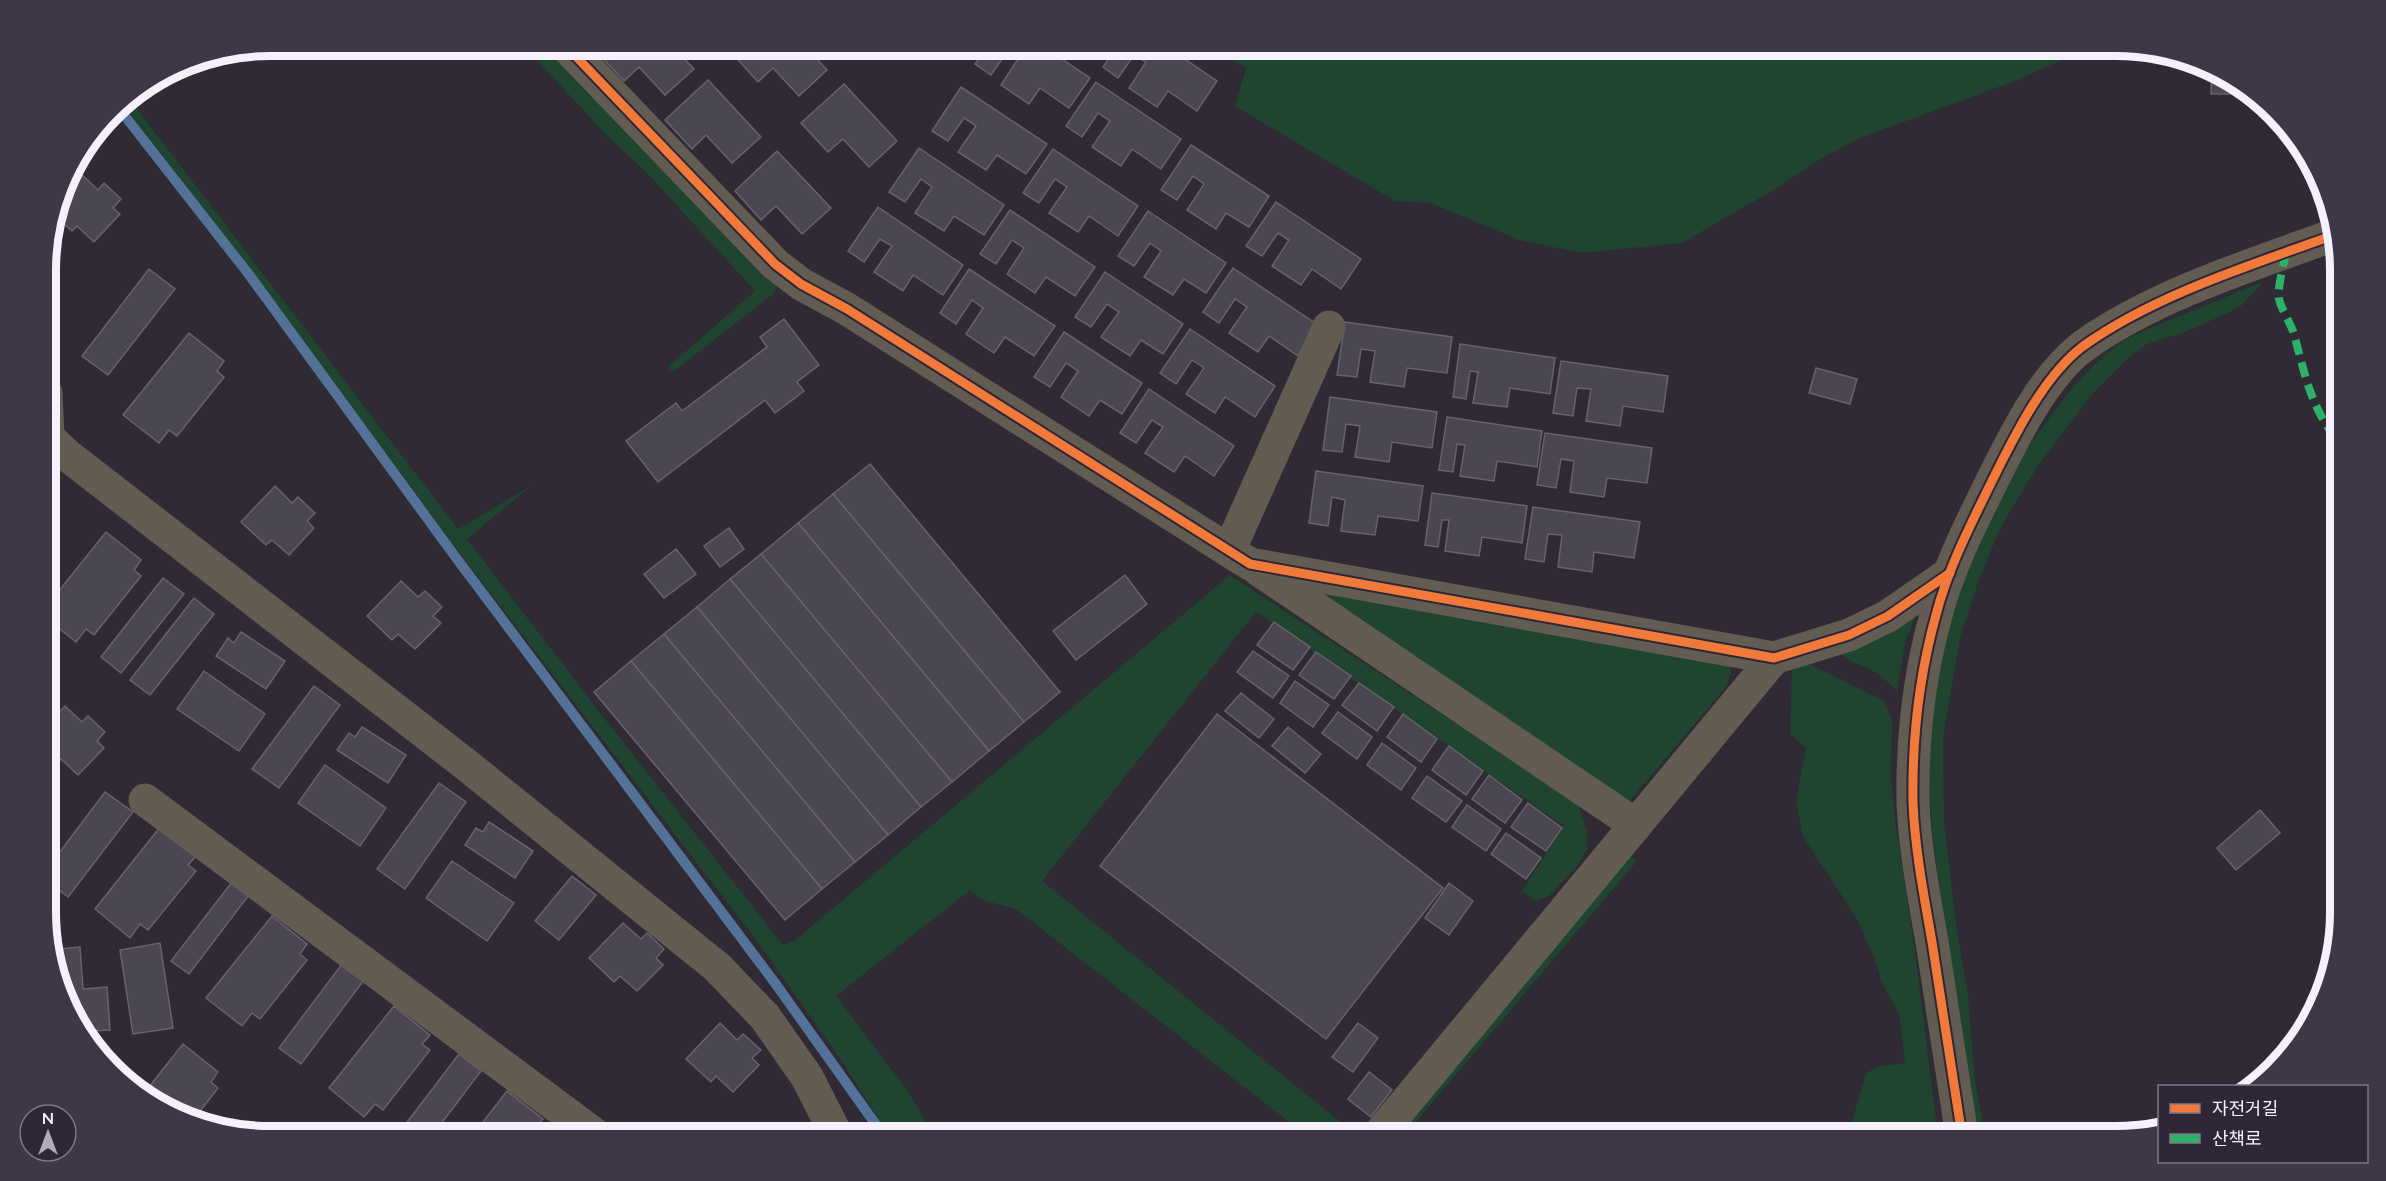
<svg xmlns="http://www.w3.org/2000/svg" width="2386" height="1181" font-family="Lato,'Noto Sans KR',sans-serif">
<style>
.green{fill:#1f442f}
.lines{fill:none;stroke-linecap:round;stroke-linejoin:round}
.stream{stroke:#547197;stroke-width:10}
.building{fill:#4b4750;stroke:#67636b;stroke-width:1.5}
.minor{stroke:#625c53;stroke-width:33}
.tertiary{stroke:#625c53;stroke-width:33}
.quiet{stroke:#2db169;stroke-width:8;stroke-dasharray:15 8;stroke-linecap:butt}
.cycleway-casing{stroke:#2f2638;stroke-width:13}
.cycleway{stroke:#f17a3a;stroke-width:9}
.rim{fill:none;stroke:#f6f0fc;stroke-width:8}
</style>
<rect width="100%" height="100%" fill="#2f2a34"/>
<g class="green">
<polygon points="523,45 551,45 777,286 772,295 673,372 668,367 755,291 646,172 609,138"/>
<polygon points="1205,45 2088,45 2064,59 2015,81 1860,138 1819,160 1777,188 1682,243 1582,253 1519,240 1431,203 1395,201 1235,106 1246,68"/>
<polygon points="128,97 458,529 531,486 467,539 594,705 783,945 794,941 1230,575 1578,804 1587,831 1587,849 1577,866 1548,897 1535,901 1522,891 1564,826 1256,612 1042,881 1348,1128 1342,1136 1307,1136 1016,909 985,901 969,891 836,996 907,1090 934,1136 889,1136 843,1063 762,948 456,548 240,255 121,102"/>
<path d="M2263,282L2241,306L2219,317L2188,331L2147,344L2129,357L2094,392L2038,466L2015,503L1999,531L1977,585L1960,638L1943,737L1944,821L1957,932L1968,995L1975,1082L1986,1136H1974C1963,1064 1953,992 1944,920C1937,871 1929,820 1929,770C1930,660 1966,536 2029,446C2054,411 2084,369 2119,344C2135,333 2155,326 2174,318C2203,306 2233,294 2263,282Z"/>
<polygon points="1324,590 1729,664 1731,673 1726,687 1629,802 1323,598"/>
<polygon points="1917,613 1906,639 1897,690 1877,673 1853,662 1834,650"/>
<polygon points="1808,663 1884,701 1892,719 1891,780 1896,826 1916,958 1938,1136 1848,1136 1866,1073 1880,1066 1905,1063 1899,1014 1882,983 1874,957 1856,917 1803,837 1796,801 1806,748 1790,734 1792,665"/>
<polygon points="1626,853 1637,861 1404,1136 1389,1136"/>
</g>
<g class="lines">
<polyline class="stream" points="117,106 247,272 457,559 775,983 884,1136"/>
</g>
<g class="building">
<polygon points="604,45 671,45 694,69 665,95 639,67 624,81 597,52"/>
<polygon points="739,45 804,45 827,70 799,96 773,68 758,82 731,52"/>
<polygon points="988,45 1041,45 1090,78 1069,108 1040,88 1029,104 1001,85 1018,59 1007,52 991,75 975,64"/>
<polygon points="1118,45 1164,45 1217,81 1197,111 1168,91 1157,107 1129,88 1146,62 1134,55 1118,78 1103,67"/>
<polygon points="2212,67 2215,68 2246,94 2211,94"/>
<polygon points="708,80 761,137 732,163 706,135 692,149 665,120"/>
<polygon points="1096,82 1181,139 1161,169 1132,149 1121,166 1092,147 1110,121 1098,113 1082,137 1066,126"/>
<polygon points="844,84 897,141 869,167 843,139 828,152 801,123"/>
<polygon points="961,87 1047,144 1026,174 997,155 986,170 958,152 976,126 964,118 948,141 932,131"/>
<polygon points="1191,145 1269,196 1249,227 1226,213 1216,229 1187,210 1204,184 1193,176 1177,200 1161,190"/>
<polygon points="919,148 1004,205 984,235 954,216 944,231 915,213 932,187 921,179 905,202 889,192"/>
<polygon points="1053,149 1138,206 1118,236 1089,216 1078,232 1049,213 1067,187 1055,179 1039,203 1023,193"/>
<polygon points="777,151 831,208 802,234 776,206 761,220 735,191"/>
<polygon points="80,173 98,190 104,183 121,199 113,208 120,214 94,242 77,226 72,231 56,217 62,192"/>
<polygon points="1276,202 1361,259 1341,289 1312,269 1301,285 1272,266 1289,240 1278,233 1262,256 1246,246"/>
<polygon points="878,207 963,265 943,295 913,275 903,291 874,272 892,246 880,239 864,262 848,251"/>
<polygon points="1010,210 1095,267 1075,296 1046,277 1035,293 1007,274 1024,248 1012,240 996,264 980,254"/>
<polygon points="1148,211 1226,263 1206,293 1184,279 1173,295 1144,277 1161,251 1150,243 1134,266 1118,256"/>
<polygon points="1233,268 1318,325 1298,356 1269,336 1258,352 1229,333 1247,307 1235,299 1219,323 1203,312"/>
<polygon points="149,269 175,289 108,375 82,356"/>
<polygon points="969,269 1055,326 1034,356 1005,337 994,353 966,334 983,308 972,300 956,324 940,313"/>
<polygon points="1105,272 1183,324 1163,354 1141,340 1130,356 1101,337 1119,312 1107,304 1091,327 1075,317"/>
<polygon points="784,319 819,365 797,382 804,391 775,413 765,400 658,482 626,441 676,403 682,411 767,347 760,337"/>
<polygon points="1345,322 1452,337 1447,373 1407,368 1404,387 1370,382 1375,351 1361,349 1357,377 1337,375"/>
<polygon points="1190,329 1275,386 1255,417 1225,397 1215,413 1186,394 1204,368 1192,360 1176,384 1160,373"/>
<polygon points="1064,332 1142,383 1122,414 1100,400 1089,416 1061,397 1078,371 1066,363 1050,387 1034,377"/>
<polygon points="189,333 224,361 217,371 224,377 177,436 169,430 159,443 123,415"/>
<polygon points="1460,344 1555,358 1550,394 1510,388 1507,407 1473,403 1478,372 1470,371 1466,399 1453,397"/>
<polygon points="1561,361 1668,376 1663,412 1623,406 1620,426 1586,421 1591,389 1577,388 1573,416 1553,413"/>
<polygon points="1816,368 1857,379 1850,404 1809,393"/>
<polygon points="1149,389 1234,446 1214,476 1185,456 1174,472 1145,453 1163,427 1152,420 1136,443 1120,433"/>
<polygon points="1330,397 1437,412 1432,448 1392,442 1389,462 1355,457 1360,426 1346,424 1342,452 1323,450"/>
<polygon points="1447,417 1542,431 1537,467 1497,461 1494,481 1460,476 1465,445 1457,444 1453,472 1439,470"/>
<polygon points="1545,433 1652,448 1647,483 1607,478 1604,497 1570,492 1574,461 1561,459 1556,488 1537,485"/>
<polygon points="870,464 1060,692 1024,722 833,494"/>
<polygon points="1316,471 1423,486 1418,521 1378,516 1375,535 1341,531 1345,500 1332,497 1328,526 1309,523"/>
<polygon points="275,486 292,503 298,497 315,513 307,521 314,528 289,555 272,540 266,545 241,522"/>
<polygon points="1432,493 1527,506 1522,543 1482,537 1479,556 1445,551 1449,520 1442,520 1438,547 1425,545"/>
<polygon points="833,494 1024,722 989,751 798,523"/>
<polygon points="1533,507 1640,522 1634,558 1594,552 1592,572 1558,567 1562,535 1548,534 1544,562 1525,559"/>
<polygon points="798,523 989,751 952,782 761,554"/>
<polygon points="729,528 744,549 720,567 704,546"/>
<polygon points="106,532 141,560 134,570 141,576 94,635 86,629 76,642 46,618 46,607"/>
<polygon points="676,549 696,574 664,598 644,574"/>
<polygon points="761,554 952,782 921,807 730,579"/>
<polygon points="1125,575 1147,604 1076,660 1053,631"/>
<polygon points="163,578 184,594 121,673 101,657"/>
<polygon points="730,579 921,807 888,835 697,607"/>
<polygon points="401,581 418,597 425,591 442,607 433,616 441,623 415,649 398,634 392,640 367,616"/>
<polygon points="194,598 214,614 150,695 130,680"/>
<polygon points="697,607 888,835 855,862 664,634"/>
<polygon points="1274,622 1310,647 1293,670 1257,645"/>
<polygon points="241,632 285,661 266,689 216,656 228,638 234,643"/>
<polygon points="664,634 855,862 822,889 631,661"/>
<polygon points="1253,651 1289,676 1273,698 1237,672"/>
<polygon points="1316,652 1351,676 1334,699 1299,675"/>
<polygon points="631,661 822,889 785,920 594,692"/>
<polygon points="204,671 265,714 239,751 177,709"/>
<polygon points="1295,681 1329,705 1313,727 1280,703"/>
<polygon points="1359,683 1394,707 1377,731 1342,705"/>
<polygon points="314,686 340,705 279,788 252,769"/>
<polygon points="1241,693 1274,719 1259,738 1225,711"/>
<polygon points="65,706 82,722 88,716 105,732 97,741 104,748 78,775 61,759 56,765 47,756 47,725"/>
<polygon points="1338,712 1372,737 1357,759 1322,733"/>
<polygon points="1217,714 1443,888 1326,1039 1100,866"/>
<polygon points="1403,714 1437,739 1421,762 1387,737"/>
<polygon points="362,727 406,755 388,783 337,750 349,733 355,737"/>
<polygon points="1288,727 1321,754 1305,773 1272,746"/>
<polygon points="1382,743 1416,768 1401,790 1367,765"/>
<polygon points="1449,746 1483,771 1466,795 1432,770"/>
<polygon points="325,765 386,808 360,846 298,803"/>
<polygon points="1489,775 1522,800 1505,823 1472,799"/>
<polygon points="1427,776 1462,801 1446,822 1412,798"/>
<polygon points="439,783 466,802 405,889 377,869"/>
<polygon points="105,792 133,812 68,897 47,881 47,869"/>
<polygon points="1528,803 1562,828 1546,851 1511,827"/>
<polygon points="1467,805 1501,829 1486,851 1452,827"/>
<polygon points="2260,810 2280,833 2236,870 2217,848"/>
<polygon points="489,822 533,851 515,878 465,845 476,828 483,832"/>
<polygon points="160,827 196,856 188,865 196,871 148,930 140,924 130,938 95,909"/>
<polygon points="1506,833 1541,858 1526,879 1491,854"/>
<polygon points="452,861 514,903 487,941 426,898"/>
<polygon points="572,876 596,895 559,940 535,921"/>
<polygon points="232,882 249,895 189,974 171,961"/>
<polygon points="1449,883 1473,901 1449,935 1425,918"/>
<polygon points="272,916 307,944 300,954 307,960 260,1019 252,1013 242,1026 206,998"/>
<polygon points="623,923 641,939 647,933 664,949 656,958 663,965 637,991 620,976 614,982 589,958"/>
<polygon points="160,943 173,1028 133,1034 120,950"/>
<polygon points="80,947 83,989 107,987 110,1030 89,1031 89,1045 62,998 49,950"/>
<polygon points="342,964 364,980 301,1064 279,1048"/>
<polygon points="394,1006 430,1035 422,1044 430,1050 383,1110 375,1104 364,1117 329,1088"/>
<polygon points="720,1023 737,1040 743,1034 761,1050 752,1058 759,1065 733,1092 716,1076 711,1082 686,1059"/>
<polygon points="1358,1023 1378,1038 1353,1072 1332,1057"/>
<polygon points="183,1044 218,1072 211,1082 218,1088 194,1119 171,1113 145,1092"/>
<polygon points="459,1054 481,1071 432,1136 400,1136 398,1134"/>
<polygon points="1369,1072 1392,1090 1371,1117 1348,1099"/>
<polygon points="507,1091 543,1119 535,1129 542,1136 472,1136"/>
</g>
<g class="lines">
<g class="minor">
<polyline points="565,45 775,264 801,284 847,309 1250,564 1774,658 1849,635 1888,616 1950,573"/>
<polyline points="46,393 48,437 46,441"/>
<polyline points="48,437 67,455 464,763 717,967 765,1017 807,1077 837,1136"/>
<polyline points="1229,551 1329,327"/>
<polyline points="1259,570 1636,825"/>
<polyline points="145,800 597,1136"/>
<polyline points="1378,1136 1774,658"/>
</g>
<path class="tertiary" d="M1962,1136C1952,1071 1942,1007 1932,942C1924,896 1915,850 1913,803C1912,740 1919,676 1936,615C1948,568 1971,524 1992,481C2014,437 2043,377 2082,347C2154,295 2254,264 2337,234"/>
<path class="quiet" d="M2286,252C2284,264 2277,288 2279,299C2282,312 2292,324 2295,338C2306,379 2312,410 2340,444"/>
<g class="cycleway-casing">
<g id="cycleway">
<polyline points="565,45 775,264 801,284 847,309 1250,564 1774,658 1849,635 1888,616 1950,573"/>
<path d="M1962,1136C1952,1071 1942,1007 1932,942C1924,896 1915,850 1913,803C1912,740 1919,676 1936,615C1948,568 1971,524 1992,481C2014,437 2043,377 2082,347C2154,295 2254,264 2337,234"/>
</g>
</g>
<use href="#cycleway" class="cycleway"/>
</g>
<path d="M0 0H2386V1181H0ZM270 56H2116A214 214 0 0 1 2330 270V912A214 214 0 0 1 2116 1126H270A214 214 0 0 1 56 912V270A214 214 0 0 1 270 56Z" fill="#3f3648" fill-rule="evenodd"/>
<path class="rim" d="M270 56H2116A214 214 0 0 1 2330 270V912A214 214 0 0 1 2116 1126H270A214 214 0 0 1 56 912V270A214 214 0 0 1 270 56Z"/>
<rect x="2158" y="1085" width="210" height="78" fill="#2f2638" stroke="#7f7786" stroke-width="1.5"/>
<rect x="2170" y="1104" width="30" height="9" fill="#f17a3a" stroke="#7f7786" stroke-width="1.5"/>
<text x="2212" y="1115" font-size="18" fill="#f6f0fc">자전거길</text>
<rect x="2170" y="1134" width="30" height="9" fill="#2db169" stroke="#7f7786" stroke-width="1.5"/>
<text x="2212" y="1145" font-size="18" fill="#f6f0fc">산책로</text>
<g transform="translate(48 1133)"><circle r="28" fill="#2f2638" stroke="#7f7786" stroke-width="1.5"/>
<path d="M0-4.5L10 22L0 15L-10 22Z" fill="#b0abb6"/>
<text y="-9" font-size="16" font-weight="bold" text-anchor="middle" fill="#f6f0fc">N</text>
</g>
</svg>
